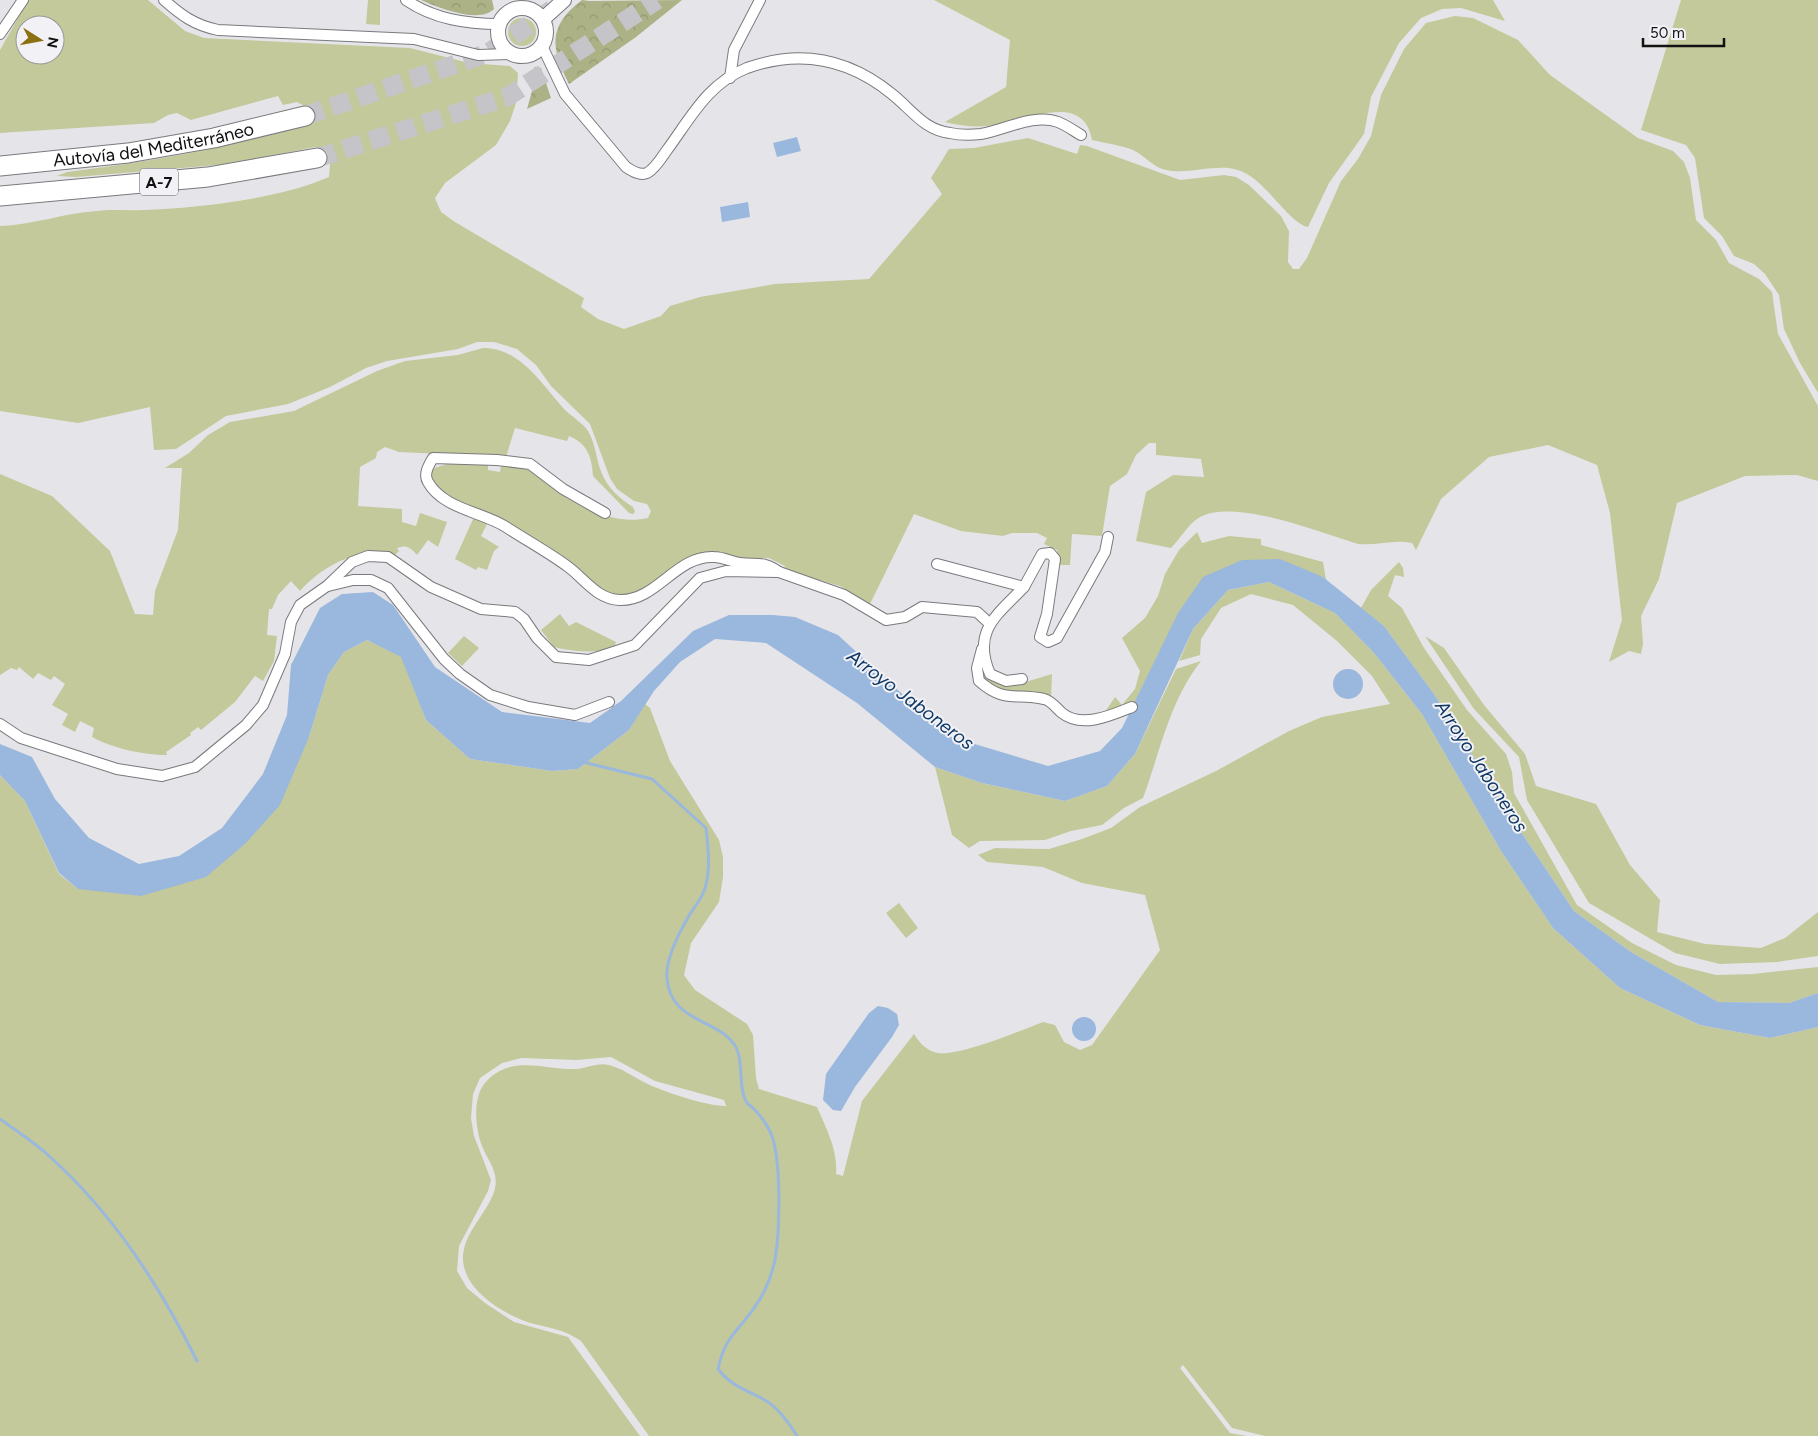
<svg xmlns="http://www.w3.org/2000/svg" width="1818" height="1436" font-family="Figtree,sans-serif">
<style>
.green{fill:#c3c99a;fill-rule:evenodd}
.forest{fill:url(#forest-crowns)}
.water{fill:#9ab7dd}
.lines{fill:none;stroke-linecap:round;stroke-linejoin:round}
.stream{stroke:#9ab7dd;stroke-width:3}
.motorway-tunnel{stroke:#c5c5c9;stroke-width:19;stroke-dasharray:19 9;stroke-linecap:butt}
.minor-casing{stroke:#797a7d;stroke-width:12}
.tertiary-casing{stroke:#797a7d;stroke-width:16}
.motorway-casing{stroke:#797a7d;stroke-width:21}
.minor{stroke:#fff;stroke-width:10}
.tertiary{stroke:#fff;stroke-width:14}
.motorway{stroke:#fff;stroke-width:19}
.labels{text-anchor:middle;stroke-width:4;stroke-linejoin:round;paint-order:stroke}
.shield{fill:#f2f2f6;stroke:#545456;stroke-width:1}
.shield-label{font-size:16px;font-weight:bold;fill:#111112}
.street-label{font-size:18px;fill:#111112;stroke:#f2f2f6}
.water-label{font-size:19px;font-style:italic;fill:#0f3866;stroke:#f2f2f6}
</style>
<defs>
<pattern id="forest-crowns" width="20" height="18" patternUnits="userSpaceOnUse" patternTransform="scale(1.25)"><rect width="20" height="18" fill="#acb285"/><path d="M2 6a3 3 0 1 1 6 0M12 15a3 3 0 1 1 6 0" fill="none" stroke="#939872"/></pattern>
</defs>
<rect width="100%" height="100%" fill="#e5e5e9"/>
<g class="green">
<path d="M28,0H148L185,31L204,38L410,48L469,63L510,66L518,73L516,103L510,121L496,145L445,183L435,198L441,212L455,222L584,298L581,307L598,319L624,329L661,316L670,306L700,297L775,284L869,279L942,194L931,178L949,149L974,148L1028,138L1077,154L1080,145L1087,146L1180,180L1224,175L1236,177L1249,185L1281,216L1289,231L1288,262L1293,269H1299L1307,258L1341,181L1358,159L1371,136L1381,95L1404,49L1426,23L1455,16L1473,18L1518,40L1550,75L1638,138L1673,151L1684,162L1690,178L1696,220L1716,240L1729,263L1759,279L1772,292L1778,334L1818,406V481L1797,475L1745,476L1677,503L1659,579L1641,616L1643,644L1641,654L1629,651L1609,662L1622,620L1610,513L1597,465L1548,445L1489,457L1441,499L1416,550L1412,543C1394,539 1377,546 1359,544C1321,533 1236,498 1200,517C1189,523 1180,539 1171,548L1136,541L1146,492L1173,475L1204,477L1201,459L1156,455V443H1149L1136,455L1127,474L1110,486L1102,536L1072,534L1070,565H1058L1057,550L1044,544L1047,538L1037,533H1012L1003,536L961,531L914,514L870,604L840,586L784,570L785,566L769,558L743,560L707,554L628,597L611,595L594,587L570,563L460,505L435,486L431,478V470C449,460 468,463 488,464V470L500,472L501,465C510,466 520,466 528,470C539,475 548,485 559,493C583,510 618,525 648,518L651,511L647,504L634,501L617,489L610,478L590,424L551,386L536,365L517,349L494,342H477L458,349L387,361L366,368L330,387L288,404L226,416L176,449L154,450L150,407L78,423L0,411V226C33,225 64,213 97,211C112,209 128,211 143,210C198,208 279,199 329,177L331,155L325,149L315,147L229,164L76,177L57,176L67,172C148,162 222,149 300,127L309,121L310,109L297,102L283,105L278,96L191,120L177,113L168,115L154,123L0,133V50ZM25,25H55V55H25Z"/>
<polygon points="368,0 380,0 380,25 366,24"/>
<path d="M934,0H1493L1505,21L1461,8L1442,9L1421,18L1399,43L1371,97L1364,134L1329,183L1308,227C1287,222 1265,178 1238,170C1216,163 1189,175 1166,170C1154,168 1144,155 1133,150C1120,145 1105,143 1092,140C1084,93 1033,118 1002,124C983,128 964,127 945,122L1006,87L1010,40Z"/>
<polygon points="1681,0 1818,0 1818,393 1800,363 1784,329 1779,295 1765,274 1754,264 1734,256 1722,236 1704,218 1695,158 1686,145 1641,130"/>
<circle cx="522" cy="32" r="14"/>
<path d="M483,348C521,348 542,385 565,410C572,417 583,423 588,431C596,444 596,460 602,474C608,488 620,499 633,507L635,512L633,514L629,513L593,476C592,457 587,443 569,436L567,441L515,428L506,457L399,452L385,447L377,452L376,458L360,467L358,506L402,509V522L416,526L420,513L447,522L438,547L428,540L417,555C411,548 407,544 397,548L399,551L395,555C360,546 323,565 300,591L291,581L278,595L272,609H269L267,635L277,636L274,661L263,681L255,676L235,702L201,730L198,727L190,733L191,735L166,752L167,755C143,755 112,748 92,737L94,728L80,721L75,732L62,725L68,714L52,705L65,684L54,676L51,680L38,673L33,679L19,667L17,670L11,668L0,675V474L52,496L110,551L135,614L153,615L155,591L178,530L182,468H165L189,453L208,435L230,422L294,411L377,371L405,361L458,355Z"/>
<polygon points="474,517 489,520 481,536 499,547 494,551 487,570 478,567 476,570 455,559"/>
<polygon points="1197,532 1202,543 1229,536 1261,539 1261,545 1323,562 1326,580 1323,577 1242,560 1145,683 1134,704 1105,712 1115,697 1122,705 1135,689 1140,671 1122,638 1145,618 1158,596 1165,574 1179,550"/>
<polygon points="1399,562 1403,568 1404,577 1395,575 1388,596 1402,608 1424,648 1467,710 1506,754 1512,772 1514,793 1577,905 1632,943 1676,965 1716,975 1753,974 1818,967 1818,993 1789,1003 1718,1002 1631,952 1574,911 1517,826 1434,694 1384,626 1361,608 1371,590"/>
<path d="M1269,582L1335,613L1374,653L1422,714L1501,851L1553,928L1620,988L1700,1025L1770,1038L1818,1027V1436H1265L1232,1428L1183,1365L1180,1368L1230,1433L1247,1436H649L581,1341C561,1327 543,1328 522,1320C495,1309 456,1283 464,1249C469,1228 487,1212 494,1192C500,1173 489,1163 482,1146C477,1133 474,1112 478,1098C480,1088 485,1082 492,1076C516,1056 547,1070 576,1069C588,1068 598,1062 609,1065C627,1070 640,1082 657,1088C674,1095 709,1106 726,1106L724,1100L655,1081L611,1057L577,1060L521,1058L502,1063L480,1078L473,1094L471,1118L474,1136L491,1180L488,1191L459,1246L457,1271L467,1288L485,1303L514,1322L568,1337L640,1436H0V775L25,801L59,874L78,889L206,877L309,737L328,675L344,652L367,640L402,657L426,720L470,759L552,771L578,769L629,730L645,704L650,708L670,761L719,840L723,857V877L719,902L691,943L684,975L695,990L747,1024L753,1035L756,1078L759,1089L817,1107C826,1128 838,1150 836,1174L843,1176L862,1101L914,1034C919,1042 925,1049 934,1052C952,1060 1022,1030 1043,1022L1055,1025L1064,1042L1080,1050L1092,1045L1160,950L1145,895L1082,883L1043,867L987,862L978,855L995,848L1049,849L1082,839L1111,828L1140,807L1216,771L1289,731L1322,717L1390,704L1372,676L1337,641L1293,605L1251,594L1221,608L1201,639L1200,655L1179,661L1193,629L1228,590Z"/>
<path d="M560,614L569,626L576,622L616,642L614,649C593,653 575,652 554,647L541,630Z"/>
<polygon points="464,636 479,648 462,666 448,653"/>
<polygon points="1425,636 1444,648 1484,705 1525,754 1536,786 1596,804 1630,865 1660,900 1657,932 1705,944 1761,948 1785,938 1818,912 1818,956 1777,962 1720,964 1675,953 1589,903 1527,800 1519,757 1474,709"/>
<polygon points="981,660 983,667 1019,684 1052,674 1051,698 1006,694 982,681"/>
<path d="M1201,661C1170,700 1160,752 1143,798L1124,808L1102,825L1071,831L1045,840L980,841L969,848L952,835L935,767L982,783L1065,801L1107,786L1135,754L1176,669Z"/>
<polygon points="899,903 918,928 906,938 886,913"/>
</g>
<g class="forest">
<path d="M421,0H492L494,9C479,24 439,8 421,0Z"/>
<path d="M582,0L589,1L682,0L636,37L569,84C551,47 547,27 582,0Z"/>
<polygon points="534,67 541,68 551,98 527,109 532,91"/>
</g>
<g class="water">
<polygon points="797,137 801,151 777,157 773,143"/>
<polygon points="748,202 750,217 722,222 720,207"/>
<polygon points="1280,559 1323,577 1384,626 1434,694 1517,826 1574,911 1631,952 1718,1002 1789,1003 1818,993 1818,1027 1770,1038 1700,1025 1620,988 1553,928 1501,851 1422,714 1374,653 1335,613 1269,582 1228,590 1193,629 1135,754 1107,786 1065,801 982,783 935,767 857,703 766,643 715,639 680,662 654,691 629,730 578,769 552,771 470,759 426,720 401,657 367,640 344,652 328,675 309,737 280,805 246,843 206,877 141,896 78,889 59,873 25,801 0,775 0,744 32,757 55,799 89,838 139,864 179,856 222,828 263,774 287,715 291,665 320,608 342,594 373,592 393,605 435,667 502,712 590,723 621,701 693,631 729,615 773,615 795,617 838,635 948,736 1048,766 1100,751 1122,728 1178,613 1203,577 1242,560"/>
<circle cx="1348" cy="684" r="15"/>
<polygon points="878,1006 888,1008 897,1014 899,1025 892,1037 855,1087 841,1111 833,1110 823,1100 826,1074 869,1013"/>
<circle cx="1084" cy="1029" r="12"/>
</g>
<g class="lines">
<g class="stream">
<path d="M583,762L652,779L706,828C708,848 711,868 705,888C703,897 695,906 690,914C680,931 665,958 667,978C670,1022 717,1019 734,1044C745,1060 737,1087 747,1103C749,1105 753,1108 755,1110C762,1117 770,1129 773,1139C781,1167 780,1231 775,1260C772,1273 766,1290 758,1302C741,1330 725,1334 718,1369C730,1385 746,1390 763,1399C778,1407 788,1422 797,1436"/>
<path d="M0,1119C16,1131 34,1142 49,1156C112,1212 160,1286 197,1361"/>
</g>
<g class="motorway-tunnel">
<polyline points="305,116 488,53 557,6"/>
<polyline points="317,158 507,97 657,0"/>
</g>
<g class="minor-casing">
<g id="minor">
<path d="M164,0C181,15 194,25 218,30L414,39L478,55L512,54"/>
<path d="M406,0C434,19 466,24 500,24"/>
<polyline points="0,34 23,0"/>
<path d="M542,46L565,94L626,167C632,171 640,176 647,173C655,169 662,157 667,150C690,119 708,83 747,68C800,49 849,59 892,94C912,110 924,130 950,133C959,135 972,135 981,134C1004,130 1035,113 1058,122C1066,125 1074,131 1081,135"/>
<polyline points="730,78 734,50 760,0"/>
<path d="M605,513L563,489L530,464L497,460L433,458C429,465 423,474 428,482C443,509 483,512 506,527C526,540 548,552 567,566C584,578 596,599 620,600C657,601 676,555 714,557C723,557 732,562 740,563C757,565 765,561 779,572"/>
<path d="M937,564L1024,587C996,616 972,631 990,674L1006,681L1022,679"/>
<polyline points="328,586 353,580 371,580 388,588 444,659 460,674 490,695 528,707 575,715 609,702"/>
<polyline points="1024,587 1042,554 1050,553 1055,559 1047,614 1040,637 1048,642 1057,638 1105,552 1108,537"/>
<path d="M982,649L977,668L979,681C1004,703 1015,693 1044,699C1052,701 1056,708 1062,713C1082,729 1112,715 1132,707"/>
<polyline points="0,724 21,738 117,769 162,776 195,767 246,725 263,705 285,654 291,622 300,605 327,586 352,562 368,556 388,557 431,587 481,609 515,612 524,619 537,638 556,657 589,660 635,645 700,578 726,571 779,572 844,595 886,620 905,617 922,607 977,612 989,623"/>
</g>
</g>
<g class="tertiary-casing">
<g id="tertiary">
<circle cx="522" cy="32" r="24"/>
<polyline points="543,19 564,0"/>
</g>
</g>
<g class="motorway-casing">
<g id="motorway">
<path id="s1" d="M0,166L128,153L214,138L305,116"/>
<polyline points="0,196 208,177 317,158"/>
</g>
</g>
<use href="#minor" class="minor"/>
<use href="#tertiary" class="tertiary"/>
<use href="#motorway" class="motorway"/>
</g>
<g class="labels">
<rect class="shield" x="140" y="168.5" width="38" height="27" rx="4"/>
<g class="shield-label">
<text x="159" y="188">A-7</text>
</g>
<g class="street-label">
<text dy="6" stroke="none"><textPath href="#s1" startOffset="155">Autovía del Mediterráneo</textPath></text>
</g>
<g class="water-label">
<text transform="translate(911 699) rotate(37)" y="7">Arroyo Jaboneros</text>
<text transform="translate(1482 766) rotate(57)" y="7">Arroyo Jaboneros</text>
</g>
</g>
<g transform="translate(40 40) rotate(101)"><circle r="24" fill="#f2f2f6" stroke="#98989b"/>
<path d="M0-4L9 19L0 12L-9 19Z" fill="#8c7114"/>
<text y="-8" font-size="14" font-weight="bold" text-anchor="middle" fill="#111112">N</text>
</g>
<path d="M1643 38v8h81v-8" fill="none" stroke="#111112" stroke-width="2.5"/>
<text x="1650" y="38" font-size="15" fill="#111112" stroke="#f2f2f6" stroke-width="4" paint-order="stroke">50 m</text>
</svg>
